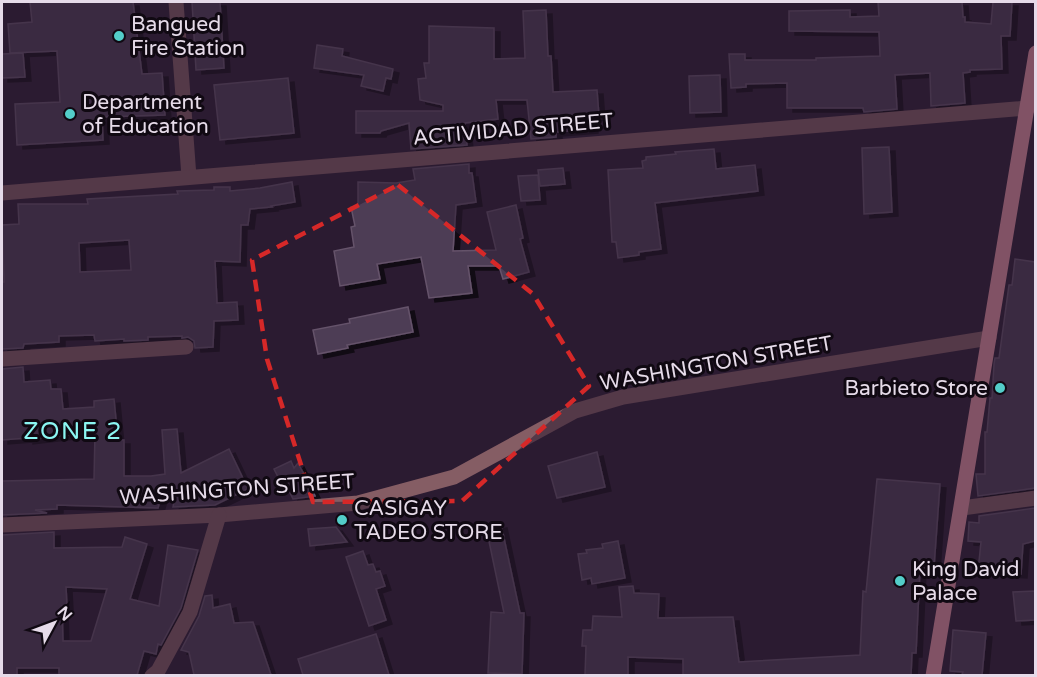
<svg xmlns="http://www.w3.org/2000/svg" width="1037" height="677" font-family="'Varela Round',sans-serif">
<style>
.building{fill:#4e3d54;stroke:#65536b;stroke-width:1.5;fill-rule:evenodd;filter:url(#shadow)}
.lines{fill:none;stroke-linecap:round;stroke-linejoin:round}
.minor{stroke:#855d64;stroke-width:15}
.major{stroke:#e896a5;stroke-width:15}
.marked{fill:none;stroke:#d62828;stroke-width:4.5;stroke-dasharray:12 8;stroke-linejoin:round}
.poi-dot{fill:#53cdc9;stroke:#100912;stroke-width:2}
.labels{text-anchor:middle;stroke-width:6;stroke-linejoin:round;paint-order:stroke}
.poi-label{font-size:21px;fill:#e6dbe9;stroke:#100912;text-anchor:start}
.street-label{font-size:21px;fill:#e6dbe9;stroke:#100912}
.quarter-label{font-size:24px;letter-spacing:1.5px;fill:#8bf6f2;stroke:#100912}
</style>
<defs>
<filter id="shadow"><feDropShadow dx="6" dy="4" stdDeviation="0" flood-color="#0009"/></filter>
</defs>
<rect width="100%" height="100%" fill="#2b1b31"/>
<g class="building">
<polygon points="30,2 133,2 142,74 162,73 165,115 102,117 103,140 17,145 15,104 60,102 57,51 10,53 8,24 32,22"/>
<polygon points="192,2 220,2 224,68 196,70"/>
<polygon points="878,2 962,2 963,17 965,17 965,22 991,24 993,2 1012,2 1010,36 1001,36 1002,69 970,70 970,72 963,73 965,103 931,106 930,73 895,75 897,109 864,112 863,108 787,108 787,83 746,84 746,87 731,88 729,54 745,54 745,60 816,60 816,58 880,56 879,32 789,31 789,11 850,10 850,17 879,16"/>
<polygon points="546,10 548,56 551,56 553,92 597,90 599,116 592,117 592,129 556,132 556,137 531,139 527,100 496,100 498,119 465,123 467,145 411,149 409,123 381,131 380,133 356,133 356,111 443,111 443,105 420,100 418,79 426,78 424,63 429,63 429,26 494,28 494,59 525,58 523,11"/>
<polygon points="317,45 343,49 342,56 393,69 391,79 386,78 383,91 361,86 364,75 314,68"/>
<polygon points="23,53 25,77 2,78 2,54"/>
<polygon points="720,75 721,112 690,113 689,76"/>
<polygon points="288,78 294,133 220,140 214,85"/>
<polygon points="889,147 892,212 864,214 862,148"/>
<polygon points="714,149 716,169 755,165 758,191 655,203 661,249 639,252 639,255 618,258 616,242 612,242 608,170 643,168 642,161 646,160 646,157 676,154 675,152"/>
<polygon points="469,164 469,173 472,173 476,202 456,205 453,251 496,250 487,212 516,205 523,238 520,239 529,272 503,279 499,266 468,266 472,293 429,298 421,257 377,264 380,279 340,286 334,251 354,247 351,227 355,226 351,207 358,206 358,182 396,183 415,180 413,169"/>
<polygon points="563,168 565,184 540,186 538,170"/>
<polygon points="538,175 540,200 521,201 518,176"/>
<path d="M292,182L295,202L271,206L272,207L250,209L248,225H241L240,262L215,261L217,303L237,302L238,320L214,321L213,347L195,348L194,341L188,337L182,338V336L148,337V340L124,341V339L95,341L94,335L59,336V342L24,344L23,348L2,349V282H4L2,225L19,224L18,204H88L87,199L178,194L177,191L214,190V187H230V191L260,188ZM129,240L131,270L80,272L79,243Z"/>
<polygon points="1015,259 1035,262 1035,488 978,496 976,474 985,474 985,432 987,432 990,398 992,398 994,364 995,358 999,358 1009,285 1012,285"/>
<polygon points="408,307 413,332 347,345 348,348 318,354 313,330 350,323 349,319"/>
<polygon points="23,367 24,382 50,380 51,389 61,389 63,409 94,407 94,401 114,399 118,440 124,440 124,476 151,476 165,474 162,430 177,429 181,473 229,449 248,489 215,505 173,507 175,496 162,494 158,508 57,505 57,509 35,510 47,513 2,515 2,481 94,479 95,432 27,440 27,438 2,440 2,369"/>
<polygon points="597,452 605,487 557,498 548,466"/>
<polygon points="291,461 294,468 298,463 315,496 293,499 287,487 284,489 274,469"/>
<polygon points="877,479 940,484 934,567 920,569 916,653 912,653 911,675 683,675 683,659 628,657 628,675 585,675 586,646 582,646 583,630 592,630 593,616 622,617 619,587 633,586 634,593 659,594 658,618 733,617 739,662 860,655 863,591 866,592"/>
<polygon points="1035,508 1035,541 1023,544 1021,574 978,571 981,542 968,541 969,522 979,523 979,516"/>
<polygon points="501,524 520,613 524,613 522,674 488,673 491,612 504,613 486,527"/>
<polygon points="336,527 347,542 310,546 308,529"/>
<path d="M54,532V548L122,547L125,537L147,544L130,599L159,606L168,545L198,550L181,608L161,645L158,644L156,654L144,651L137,675H59V668H17V675H2V535ZM66,587L107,589L91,641H63L62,606H67Z"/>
<polygon points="618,541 625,578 592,584 591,578 582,580 578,554 587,553 586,550 603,548 602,544"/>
<polygon points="363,551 368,565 373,564 376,572 380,571 385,586 376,589 386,620 369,626 346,557"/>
<polygon points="1035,591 1035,620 1016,621 1013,592"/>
<polygon points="212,595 213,608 230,604 234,623 253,622 271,675 194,675 189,652 181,650 199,616 205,596"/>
<polygon points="953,630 986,633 982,675 962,675 963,672 950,671"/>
<polygon points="376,634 389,675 303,675 298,659"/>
</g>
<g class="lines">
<g class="minor">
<polyline points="176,2 189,177"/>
<polyline points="2,193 1028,108"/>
<polyline points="2,359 186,347"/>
<polyline points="962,508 1036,498"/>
<polyline points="2,525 219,515 358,503 454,477 575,411 623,397 989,338"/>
<polyline points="152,676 158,671 190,612 219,515"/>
</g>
<polyline class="major" points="933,676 1036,53"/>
</g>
<path d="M0 0H1037V677H0ZM398,185L533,294L589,386L462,501L313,502L267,359L252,260Z" fill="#2b1b31" fill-opacity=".55" fill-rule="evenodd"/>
<path class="marked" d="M398,185L533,294L589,386L462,501L313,502L267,359L252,260Z"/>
<g class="poi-dot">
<circle cx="119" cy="36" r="6"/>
<circle cx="70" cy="114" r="6"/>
<circle cx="1000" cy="388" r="6"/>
<circle cx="342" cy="520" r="6"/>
<circle cx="900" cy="581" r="6"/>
</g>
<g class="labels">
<g class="poi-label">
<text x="131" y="31">Bangued<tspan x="131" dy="24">Fire Station</tspan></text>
<text x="82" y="109">Department<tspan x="82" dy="24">of Education</tspan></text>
<text x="988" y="395" text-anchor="end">Barbieto Store</text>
<text x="354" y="515">CASIGAY<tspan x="354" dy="24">TADEO STORE</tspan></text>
<text x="912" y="576">King David<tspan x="912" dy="24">Palace</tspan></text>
</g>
<g class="street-label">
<text transform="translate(513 129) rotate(-5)" y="7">ACTIVIDAD STREET</text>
<text transform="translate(716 363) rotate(-10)" y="7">WASHINGTON STREET</text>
<text transform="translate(237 489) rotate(-4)" y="7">WASHINGTON STREET</text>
</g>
<g class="quarter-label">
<text x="73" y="439">ZONE 2</text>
</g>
</g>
<rect width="1037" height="677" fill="none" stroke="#e6dbe9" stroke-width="6"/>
<g transform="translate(54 623) rotate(49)" stroke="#100912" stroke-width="4.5" paint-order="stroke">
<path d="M0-4.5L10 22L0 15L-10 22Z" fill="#e6dbe9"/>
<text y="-9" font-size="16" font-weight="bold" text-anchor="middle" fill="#e6dbe9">N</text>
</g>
</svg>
